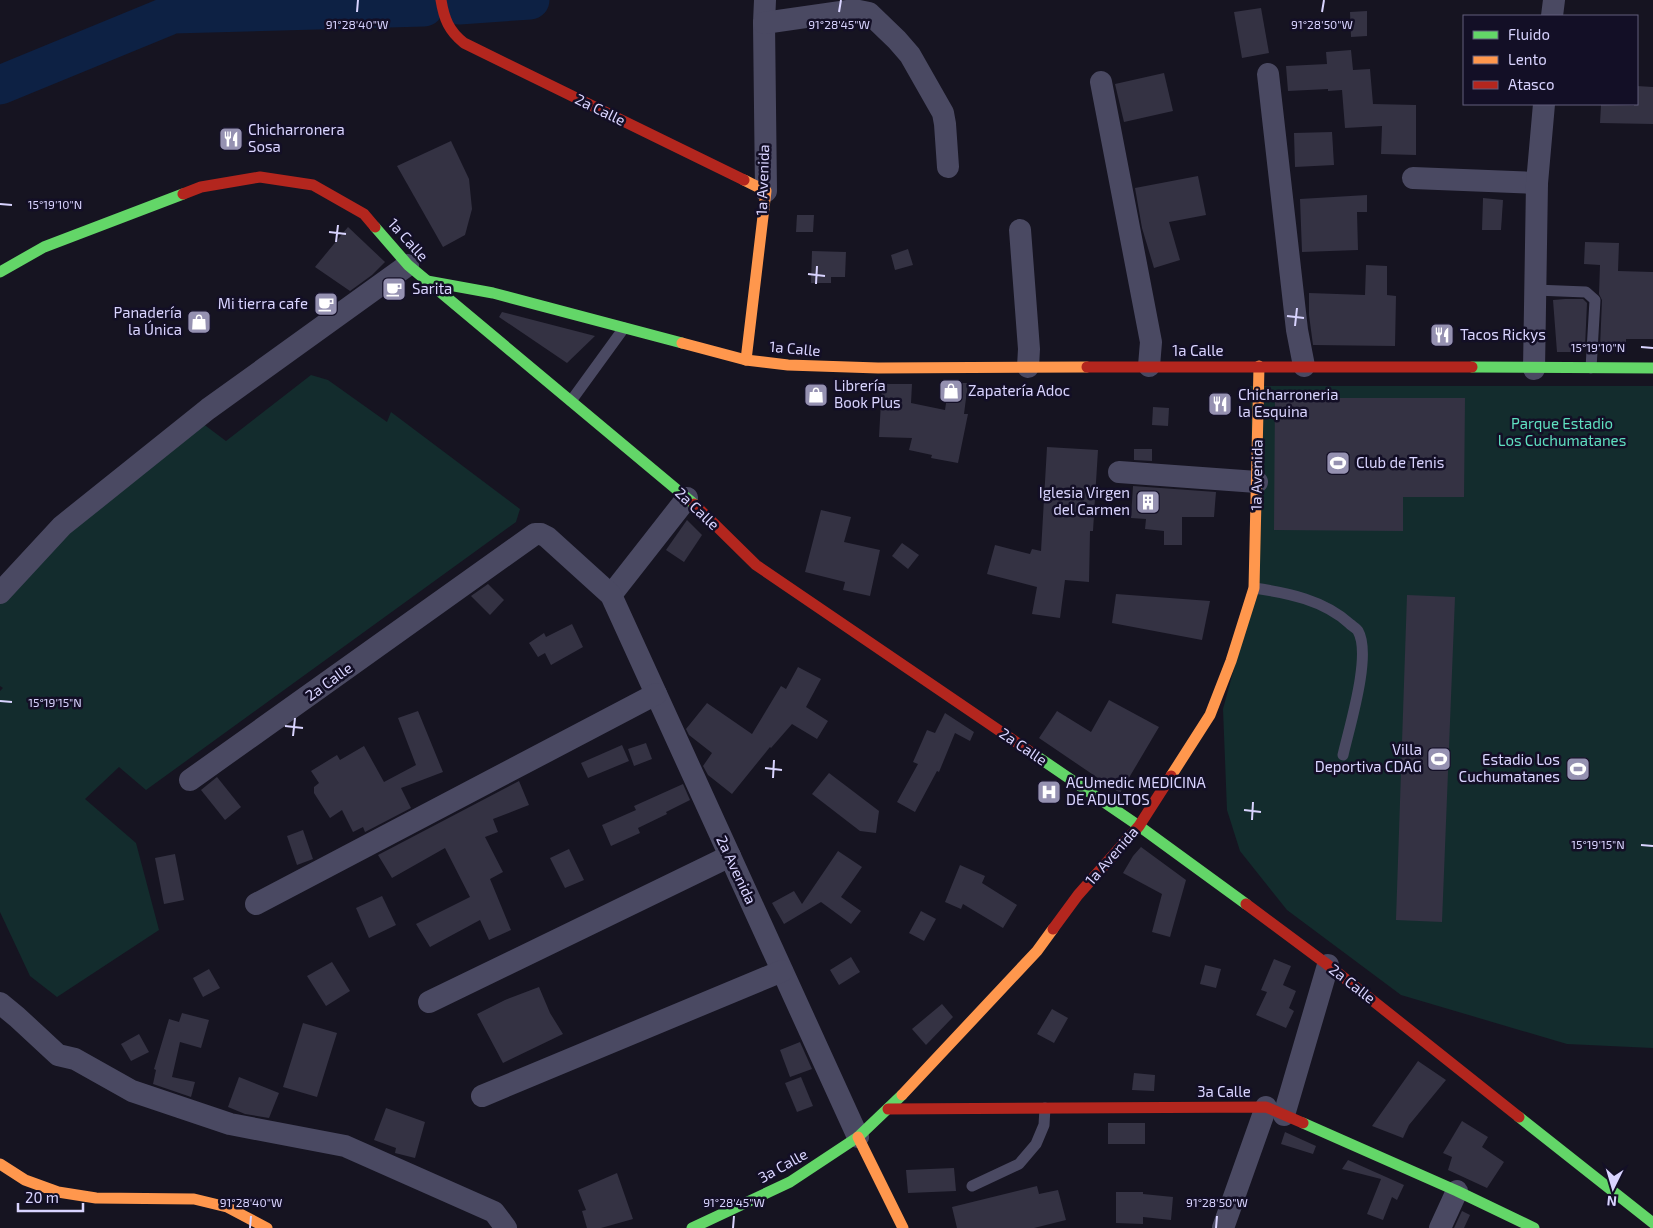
<svg xmlns="http://www.w3.org/2000/svg" width="1653" height="1228" font-family="'Exo 2',sans-serif">
<style>
.green{fill:#132c2d}
.lines{fill:none;stroke-linecap:round;stroke-linejoin:round}
.river{stroke:#0d2144;stroke-width:39}
.building{fill:#343243}
.lane{stroke:#4a4962;stroke-width:11}
.street{stroke:#4a4962;stroke-width:22}
.fast{stroke:#63d668;stroke-width:11}
.slow{stroke:#ff974d;stroke-width:11}
.jam{stroke:#b3261e;stroke-width:11}
.ticks{fill:none;stroke:#d9d4ff;stroke-width:2}
.labels{text-anchor:middle;stroke-width:5;stroke-linejoin:round;paint-order:stroke}
.street-label{font-size:15px;fill:#d9d4ff;stroke:#130f26}
.poi-label{font-size:15px;fill:#d9d4ff;stroke:#130f26;text-anchor:start}
.park-label{font-size:15px;fill:#5fe0c0;stroke:#130f26}
.ticks-label{font-size:12px;text-anchor:middle;fill:#d9d4ff;stroke:#130f26;stroke-width:5;stroke-linejoin:round;paint-order:stroke}
</style>
<rect width="100%" height="100%" fill="#161421"/>
<g class="green">
<polygon points="311,375 328,380 387,422 391,412 520,509 516,522 146,790 119,767 85,799 136,843 159,930 57,997 30,976 0,912 0,691 3,688 0,686 0,585 198,420 226,441"/>
<polygon points="1250,386 1653,386 1653,1048 1567,1044 1401,995 1287,910 1240,851 1227,810 1223,709 1256,587"/>
</g>
<g class="lines">
<g class="river">
<polyline points="459,5 530,0"/>
<polyline points="0,85 173,14 424,7"/>
</g>
</g>
<g class="building">
<polygon points="1261,8 1269,53 1242,58 1234,12"/>
<polygon points="1367,11 1367,36 1351,37 1350,12"/>
<polygon points="1351,50 1353,70 1370,69 1373,104 1416,105 1416,155 1381,154 1382,126 1345,128 1342,90 1328,91 1328,89 1288,91 1286,66 1327,64 1326,52"/>
<polygon points="1164,73 1173,111 1124,122 1115,84"/>
<polygon points="1637,86 1653,87 1653,124 1600,123 1601,105 1634,106 1634,104 1637,104"/>
<polygon points="1332,132 1334,165 1295,167 1294,133"/>
<polygon points="451,141 469,179 472,209 465,235 443,247 397,166"/>
<polygon points="1198,176 1206,215 1169,222 1180,260 1154,268 1142,228 1135,188"/>
<polygon points="1367,195 1367,212 1357,212 1358,250 1302,252 1300,199"/>
<polygon points="1483,198 1503,200 1501,230 1482,230"/>
<polygon points="797,215 814,215 813,232 796,232"/>
<polygon points="348,227 385,262 372,275 350,291 315,267"/>
<polygon points="1585,242 1619,243 1618,271 1653,272 1653,339 1626,339 1626,348 1600,347 1602,300 1599,294 1600,265 1584,264"/>
<polygon points="908,249 913,265 895,270 891,255"/>
<polygon points="812,251 846,252 845,277 831,277 831,283 811,283"/>
<polygon points="1366,265 1387,266 1387,295 1396,296 1395,346 1313,345 1309,315 1309,293 1365,295"/>
<polygon points="1565,299 1583,299 1587,303 1585,347 1583,347 1583,352 1557,352 1553,300"/>
<polygon points="502,312 595,336 567,363 499,317"/>
<polygon points="949,383 968,383 964,414 968,414 958,463 931,458 932,455 909,450 912,438 879,437 882,384 912,384 911,403 945,410"/>
<polygon points="1275,398 1465,398 1464,497 1403,497 1403,531 1274,530"/>
<polygon points="1153,407 1169,408 1168,426 1152,425"/>
<polygon points="1047,447 1098,450 1093,531 1090,531 1089,582 1065,580 1060,618 1032,614 1037,587 987,574 995,545 1030,554 1032,549 1041,551"/>
<polygon points="1134,449 1152,449 1152,461 1134,460"/>
<polygon points="1133,486 1216,492 1214,517 1182,517 1182,545 1164,545 1164,531 1145,529 1146,519 1131,518"/>
<polygon points="821,510 851,517 844,542 880,550 870,596 843,590 845,582 805,572"/>
<polygon points="687,520 702,535 684,562 666,550"/>
<polygon points="902,543 919,555 908,569 892,556"/>
<polygon points="488,584 504,600 490,615 471,596"/>
<polygon points="1116,594 1210,601 1202,640 1112,623"/>
<polygon points="1407,595 1455,597 1442,922 1396,920"/>
<polygon points="572,624 583,647 551,665 545,653 538,657 529,643 544,633 546,637"/>
<polygon points="798,667 821,679 806,707 828,721 817,739 792,724 771,748 770,747 732,794 708,775 703,766 712,753 689,735 686,729 707,703 752,734 781,686 786,689"/>
<polygon points="1109,700 1159,727 1120,793 1039,738 1057,711 1091,732"/>
<polygon points="418,711 443,772 401,788 411,808 365,832 363,827 353,832 342,810 330,818 314,793 314,787 319,783 311,771 337,755 340,760 364,746 384,782 416,765 398,718"/>
<polygon points="945,713 974,732 970,741 955,733 939,772 937,771 915,812 897,802 918,764 913,762 927,730 935,733"/>
<polygon points="646,743 652,759 634,766 628,749"/>
<polygon points="622,745 629,761 588,778 581,763"/>
<polygon points="829,773 879,811 876,833 860,831 812,794"/>
<polygon points="217,777 241,807 225,820 201,790"/>
<polygon points="519,781 529,805 493,819 498,832 485,837 503,872 490,879 511,930 489,940 480,920 430,947 416,924 470,897 445,848 392,878 378,855"/>
<polygon points="683,784 690,800 666,812 667,814 638,828 640,833 611,846 602,825 636,810 634,806"/>
<polygon points="303,830 313,859 297,865 287,836"/>
<polygon points="1141,847 1186,880 1170,937 1152,932 1162,894 1123,873 1133,856"/>
<polygon points="569,849 584,880 565,888 550,858"/>
<polygon points="838,851 862,867 841,897 861,911 851,924 821,902 784,924 772,903 794,891 802,904"/>
<polygon points="175,854 184,900 164,904 155,858"/>
<polygon points="960,865 985,876 982,883 1017,905 1003,928 963,904 961,909 945,902"/>
<polygon points="382,896 396,925 369,938 356,908"/>
<polygon points="921,911 936,919 924,941 909,933"/>
<polygon points="851,957 860,972 839,985 830,970"/>
<polygon points="1274,959 1291,966 1283,985 1296,991 1289,1008 1294,1011 1286,1028 1256,1015 1267,992 1261,990"/>
<polygon points="332,962 350,991 326,1006 307,976"/>
<polygon points="1205,965 1221,969 1216,988 1200,984"/>
<polygon points="209,969 220,988 203,997 193,978"/>
<polygon points="539,987 550,1013 563,1034 503,1063 477,1014 505,1000"/>
<polygon points="942,1004 953,1017 926,1045 912,1029"/>
<polygon points="1052,1009 1068,1018 1054,1043 1037,1034"/>
<polygon points="182,1013 209,1020 201,1048 180,1042 172,1077 195,1082 191,1097 153,1084 156,1070 154,1069 169,1019 179,1022"/>
<polygon points="303,1023 337,1033 317,1097 283,1087"/>
<polygon points="139,1034 149,1052 131,1061 121,1044"/>
<polygon points="800,1042 812,1069 790,1077 780,1050"/>
<polygon points="1418,1061 1446,1080 1409,1125 1403,1138 1372,1126"/>
<polygon points="1134,1073 1155,1075 1154,1091 1132,1090"/>
<polygon points="239,1077 279,1093 269,1118 245,1114 228,1107"/>
<polygon points="801,1077 813,1106 797,1112 785,1083"/>
<polygon points="386,1108 425,1122 415,1158 395,1153 396,1148 374,1140"/>
<polygon points="1462,1121 1488,1137 1482,1147 1504,1162 1487,1188 1448,1170 1452,1157 1443,1153"/>
<rect x="1108" y="1123" width="37" height="21"/>
<polygon points="1285,1132 1316,1146 1313,1154 1281,1144"/>
<polygon points="1348,1160 1404,1185 1397,1200 1392,1197 1383,1220 1367,1214 1381,1179 1342,1169"/>
<polygon points="954,1168 956,1191 908,1193 906,1170"/>
<polygon points="617,1173 633,1219 601,1228 587,1228 582,1211 586,1210 578,1190"/>
<polygon points="1037,1186 1039,1194 1058,1190 1066,1220 1034,1228 957,1228 952,1207"/>
<polygon points="1116,1192 1143,1192 1143,1194 1173,1197 1171,1220 1143,1217 1143,1224 1116,1223"/>
<polygon points="1462,1211 1470,1215 1464,1228 1454,1228"/>
</g>
<g class="lines">
<g class="lane">
<polyline points="1535,290 1586,292 1595,300 1591,368"/>
<polyline points="571,401 624,328"/>
<path d="M1254,588C1288,593 1324,600 1350,624C1352,626 1357,629 1358,631C1372,655 1349,728 1343,755"/>
<polyline points="972,1186 1019,1164 1036,1144 1044,1125 1045,1108"/>
</g>
<g class="street">
<polyline points="765,0 764,23 766,191"/>
<polyline points="1552,16 1554,0"/>
<polyline points="764,23 854,10 869,13 897,40 910,55 943,113 945,124 948,167"/>
<polyline points="1268,74 1297,330 1304,366"/>
<polyline points="1101,82 1151,342 1149,366"/>
<polyline points="1413,178 1537,183"/>
<polyline points="1020,230 1029,349 1028,367"/>
<polyline points="1534,369 1537,183 1544,104"/>
<polyline points="1119,472 1257,482"/>
<polyline points="0,593 62,526 208,409 408,265"/>
<polyline points="611,595 687,498"/>
<polyline points="190,780 535,534 541,534 547,537 611,595 858,1137"/>
<polyline points="256,904 656,694"/>
<polyline points="429,1002 730,856"/>
<polyline points="0,1003 17,1017 58,1055 75,1059 132,1091 230,1124 345,1146 494,1212 506,1228"/>
<polyline points="482,1096 782,971"/>
<polyline points="1284,1115 1328,965"/>
<polyline points="1223,1228 1266,1107"/>
<polyline points="1440,1228 1457,1191"/>
</g>
<g class="fast">
<polyline points="375,227 408,265 694,504"/>
<polyline points="0,272 44,247 183,194"/>
<polyline points="427,281 493,293 682,343"/>
<polyline points="1472,367 1653,368"/>
<polyline points="1035,755 1139,826 1246,904"/>
<polyline points="1519,1117 1653,1223"/>
<polyline points="1303,1123 1457,1191 1534,1228"/>
<polyline points="692,1228 790,1182 858,1137 902,1095"/>
</g>
<g class="slow">
<polyline points="744,180 766,191 746,360"/>
<polyline points="682,343 746,360 788,365 878,368 1087,367"/>
<polyline points="1171,776 1210,715 1231,661 1254,588 1259,366"/>
<polyline points="902,1095 1037,951 1053,929"/>
<polyline points="858,1137 903,1228"/>
<polyline points="0,1164 25,1180 58,1192 96,1198 194,1199 227,1207 267,1228"/>
</g>
<g class="jam">
<path d="M441,0C444,19 449,31 464,43L744,180"/>
<polyline points="183,194 201,187 260,177 313,185 364,214 375,227"/>
<polyline points="1087,367 1472,367"/>
<polyline points="694,504 756,565 1035,755"/>
<polyline points="1246,904 1328,965 1519,1117"/>
<polyline points="1053,929 1078,895 1139,826 1171,776"/>
<polyline points="888,1109 1266,1107 1303,1123"/>
</g>
</g>
<path class="ticks" d="M357,12L358,0M839,12L841,0M1322,12L1324,0M0,204L12,205M329,232L346,234M336,242L338,225M808,274L825,276M816,284L817,266M1287,316L1304,318M1295,326L1297,308M1641,347L1653,348M0,701L12,702M285,726L303,728M293,736L295,718M765,768L782,770M773,778L774,760M1244,810L1261,812M1252,820L1253,802M1641,845L1653,846M250,1228L251,1216M733,1228L734,1216M1216,1228L1217,1216"/>
<defs>
<g id="restaurant-square" transform="scale(1.25)"><rect x="-9" y="-9" width="18" height="18" rx="4" fill="#9591b1" stroke="#130f26"/><path d="M-5-6h1v4h1v-4h1v4h1v-4h1v5L-1.5 .5V6h-2V.5L-5-1ZM5-6V6H3V1.5H1.5Q1.5-4 5-6Z" fill="#fff"/></g>
<g id="cafe-square" transform="scale(1.25)"><rect x="-9" y="-9" width="18" height="18" rx="4" fill="#9591b1" stroke="#130f26"/><path d="M-5.5-4.5H6V0H3Q3 3.5 0 3.5H-2.5Q-5.5 3.5-5.5 0ZM3-3.2v2h1.7v-2ZM-6 4.5H4V6H-6Z" fill="#fff"/></g>
<g id="shop-square" transform="scale(1.25)"><rect x="-9" y="-9" width="18" height="18" rx="4" fill="#9591b1" stroke="#130f26"/><path d="M-5-2.5h2.3a2.7 3.5 0 0 1 5.4 0H5L5.5 6h-11ZM-1.5-2.5h3a1.5 2.3 0 0 0-3 0Z" fill="#fff"/></g>
<g id="stadium-square" transform="scale(1.25)"><rect x="-9" y="-9" width="18" height="18" rx="4" fill="#9591b1" stroke="#130f26"/><path d="M0-5a6.5 5 0 1 0 0 10a6.5 5 0 1 0 0-10ZM-3.5-1.8h7v3.6h-7Z" fill="#fff"/></g>
<g id="building-square" transform="scale(1.25)"><rect x="-9" y="-9" width="18" height="18" rx="4" fill="#9591b1" stroke="#130f26"/><path d="M-4-6H4V6H1V3H-1V6H-4ZM-2.5-4.3h1.7v1.8h-1.7ZM.8-4.3h1.7v1.8H.8ZM-2.5-1h1.7V.8h-1.7ZM.8-1h1.7V.8H.8Z" fill="#fff"/></g>
<g id="hospital-square" transform="scale(1.25)"><rect x="-9" y="-9" width="18" height="18" rx="4" fill="#9591b1" stroke="#130f26"/><path d="M-5-5h3v3.5h4V-5h3V5h-3V1.5h-4V5h-3Z" fill="#fff"/></g>
</defs>
<g fill-rule="evenodd">
<use href="#restaurant-square" x="231" y="139"/>
<use href="#cafe-square" x="394" y="289"/>
<use href="#cafe-square" x="326" y="304"/>
<use href="#shop-square" x="199" y="322"/>
<use href="#restaurant-square" x="1442" y="335"/>
<use href="#shop-square" x="951" y="391"/>
<use href="#shop-square" x="816" y="395"/>
<use href="#restaurant-square" x="1220" y="404"/>
<use href="#stadium-square" x="1338" y="463"/>
<use href="#building-square" x="1148" y="502"/>
<use href="#stadium-square" x="1439" y="759"/>
<use href="#stadium-square" x="1578" y="769"/>
<use href="#hospital-square" x="1049" y="792"/>
</g>
<g class="labels">
<g class="street-label">
<text transform="translate(600 110) rotate(26)" y="5">2a Calle</text>
<text transform="translate(763 180) rotate(-88)" y="5">1a Avenida</text>
<text transform="translate(408 240) rotate(48)" y="5">1a Calle</text>
<text transform="translate(795 349) rotate(5)" y="5">1a Calle</text>
<text x="1198" y="356">1a Calle</text>
<text transform="translate(1257 475) rotate(-89)" y="5">1a Avenida</text>
<text transform="translate(697 509) rotate(43)" y="5">2a Calle</text>
<text transform="translate(329 682) rotate(-36)" y="5">2a Calle</text>
<text transform="translate(1023 747) rotate(34)" y="5">2a Calle</text>
<text transform="translate(1112 856) rotate(-49)" y="5">1a Avenida</text>
<text transform="translate(736 870) rotate(65)" y="5">2a Avenida</text>
<text transform="translate(1352 984) rotate(38)" y="5">2a Calle</text>
<text x="1224" y="1097">3a Calle</text>
<text transform="translate(783 1166) rotate(-29)" y="5">3a Calle</text>
</g>
<g class="poi-label">
<text x="248" y="135">Chicharronera<tspan x="248" dy="17">Sosa</tspan></text>
<text x="412" y="294">Sarita</text>
<text x="308" y="309" text-anchor="end">Mi tierra cafe</text>
<text x="182" y="318" text-anchor="end">Panadería<tspan x="182" dy="17">la Única</tspan></text>
<text x="1460" y="340">Tacos Rickys</text>
<text x="834" y="391">Librería<tspan x="834" dy="17">Book Plus</tspan></text>
<text x="968" y="396">Zapatería Adoc</text>
<text x="1238" y="400">Chicharroneria<tspan x="1238" dy="17">la Esquina</tspan></text>
<text x="1356" y="468">Club de Tenis</text>
<text x="1130" y="498" text-anchor="end">Iglesia Virgen<tspan x="1130" dy="17">del Carmen</tspan></text>
<text x="1422" y="755" text-anchor="end">Villa<tspan x="1422" dy="17">Deportiva CDAG</tspan></text>
<text x="1560" y="765" text-anchor="end">Estadio Los<tspan x="1560" dy="17">Cuchumatanes</tspan></text>
<text x="1066" y="788">ACUmedic MEDICINA<tspan x="1066" dy="17">DE ADULTOS</tspan></text>
</g>
<g class="park-label">
<text x="1562" y="429">Parque Estadio<tspan x="1562" dy="17">Los Cuchumatanes</tspan></text>
</g>
</g>
<g class="ticks-label">
<text x="357" y="29">91°28'40"W</text>
<text x="839" y="29">91°28'45"W</text>
<text x="1322" y="29">91°28'50"W</text>
<text x="55" y="209">15°19'10"N</text>
<text x="1598" y="352">15°19'10"N</text>
<text x="55" y="707">15°19'15"N</text>
<text x="1598" y="849">15°19'15"N</text>
<text x="251" y="1207">91°28'40"W</text>
<text x="734" y="1207">91°28'45"W</text>
<text x="1217" y="1207">91°28'50"W</text>
</g>
<rect x="1463" y="15" width="175" height="90" fill="#130f26" stroke="#625e7d"/>
<rect x="1473" y="31" width="25" height="8" fill="#63d668" stroke="#625e7d"/>
<text x="1508" y="40" font-size="15" fill="#d9d4ff">Fluido</text>
<rect x="1473" y="56" width="25" height="8" fill="#ff974d" stroke="#625e7d"/>
<text x="1508" y="65" font-size="15" fill="#d9d4ff">Lento</text>
<rect x="1473" y="81" width="25" height="8" fill="#b3261e" stroke="#625e7d"/>
<text x="1508" y="90" font-size="15" fill="#d9d4ff">Atasco</text>
<g transform="translate(1613 1188) rotate(185)" stroke="#130f26" stroke-width="4" paint-order="stroke">
<path d="M0-4L9 19L0 12L-9 19Z" fill="#d9d4ff"/>
<text y="-8" font-size="14" font-weight="bold" text-anchor="middle" fill="#d9d4ff">N</text>
</g>
<path d="M18 1203v8h65v-8" fill="none" stroke="#d9d4ff" stroke-width="2.5"/>
<text x="25" y="1203" font-size="15" fill="#d9d4ff" stroke="#130f26" stroke-width="4" paint-order="stroke">20 m</text>
</svg>
